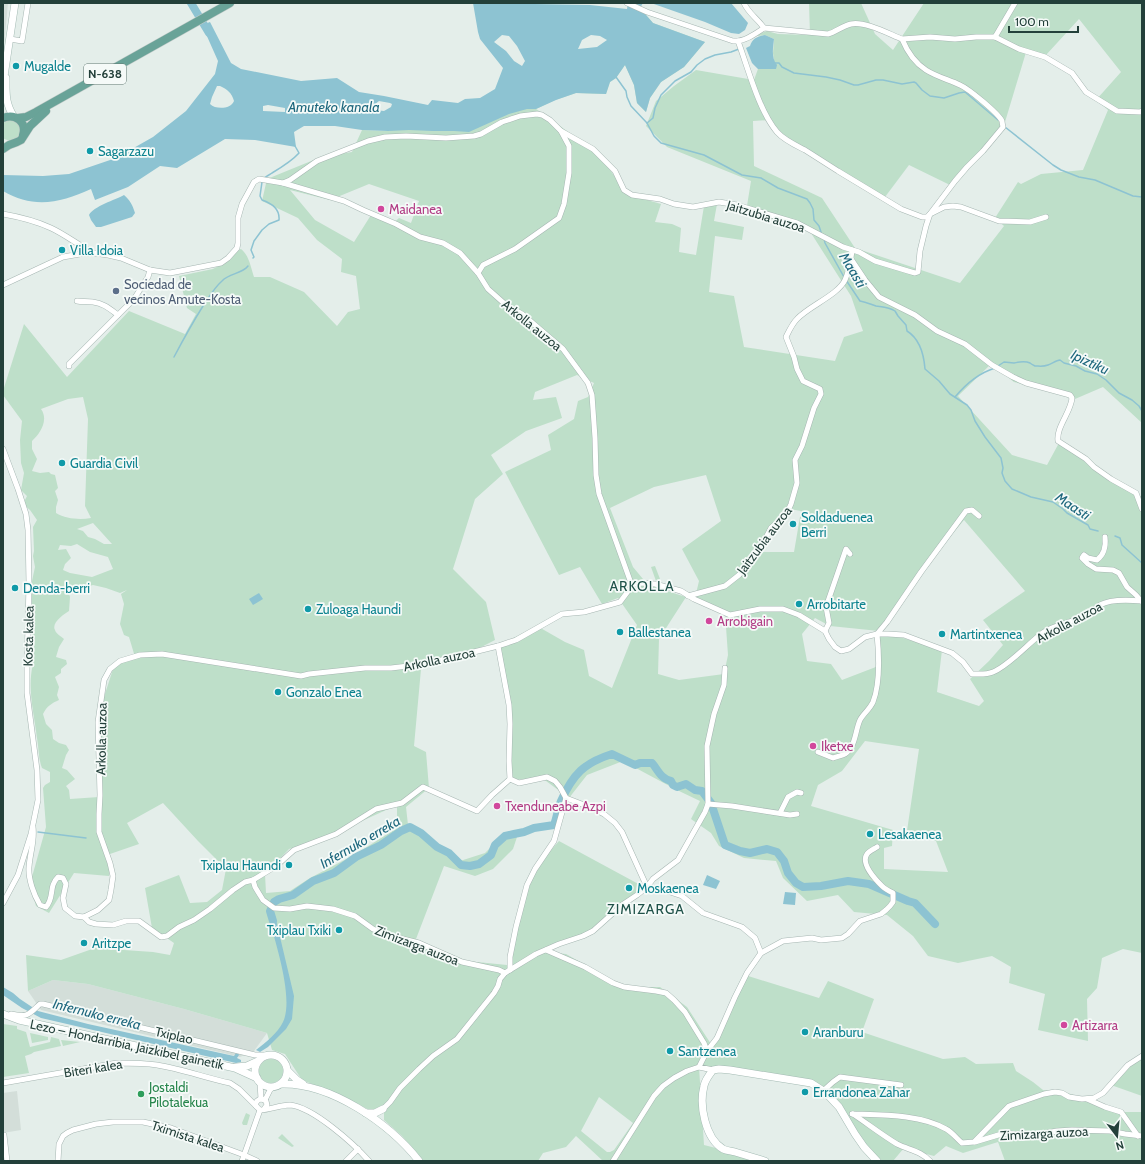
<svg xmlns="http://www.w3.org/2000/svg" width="1145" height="1164" font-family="Cabin,sans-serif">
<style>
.built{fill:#d3ded9}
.green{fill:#bedfc9;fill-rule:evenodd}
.water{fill:#8dc3d2;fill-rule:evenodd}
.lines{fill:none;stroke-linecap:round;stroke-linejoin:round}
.stream{stroke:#8dc3d2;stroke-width:1.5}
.river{stroke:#8dc3d2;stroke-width:8}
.street-casing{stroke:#a6b6b2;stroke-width:6}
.secondary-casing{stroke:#a3bab3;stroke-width:8}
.primary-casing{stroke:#c1cac8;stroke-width:9}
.street{stroke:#fff;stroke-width:5}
.secondary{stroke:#fff;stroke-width:7}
.primary{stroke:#69a398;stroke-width:8}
.culture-dot{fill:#0f9aa8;stroke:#f5faf8;stroke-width:1.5}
.hotel-dot{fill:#d1479c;stroke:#f5faf8;stroke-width:1.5}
.service-dot{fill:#5c6f8a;stroke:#f5faf8;stroke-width:1.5}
.leisure-dot{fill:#2e9e5b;stroke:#f5faf8;stroke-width:1.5}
.labels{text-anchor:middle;stroke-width:3.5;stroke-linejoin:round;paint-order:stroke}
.shield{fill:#f5faf8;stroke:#627873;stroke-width:1}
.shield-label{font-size:12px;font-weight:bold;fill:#23403a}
.culture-label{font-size:13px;fill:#0d838f;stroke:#f5faf8;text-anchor:start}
.hotel-label{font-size:13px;fill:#b23c85;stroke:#f5faf8;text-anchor:start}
.street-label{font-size:13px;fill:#23403a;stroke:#f5faf8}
.service-label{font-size:13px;fill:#4e5e75;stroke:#f5faf8;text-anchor:start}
.leisure-label{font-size:13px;fill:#27864d;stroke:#f5faf8;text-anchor:start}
.water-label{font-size:14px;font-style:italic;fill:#1d677d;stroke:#f5faf8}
.neighbourhood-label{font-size:14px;letter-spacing:1px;fill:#1f5249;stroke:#f5faf8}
</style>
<rect width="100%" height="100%" fill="#e4eeea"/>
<g class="built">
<polygon points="3,3 8,3 3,56"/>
<polygon points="53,980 88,984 184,1009 267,1033 254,1051 240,1057 41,1010 28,991"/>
<polygon points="17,1091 21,1130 3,1133 3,1093"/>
</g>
<g class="green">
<path d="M809,3H861L875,34L893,50L924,3H1142V423L1103,387L1075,399L1014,382L991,364L958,396L1012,455L1047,465L1059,443L1083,460L1102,476L1142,497V953L1123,949L1102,958L1097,988L1087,999L1088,1041L1038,1030L1045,994L1009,983L1011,967L992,956L958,963L928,956L913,936L887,915L854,912L838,895L807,901L783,878L776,861L744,858L719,846L711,833L691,819L700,801C674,789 649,775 623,761L587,775L569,798L542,778L510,780V718L498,646L537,626L565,642L584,650L589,676L612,688L637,625L618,598L602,604L580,567L559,575L505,472L551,450L548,435L574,419L578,401L588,397L594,383L577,375L535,392L533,400L556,397L562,418L526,431L491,455L503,474L475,499L453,569L486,602L495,640L460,658L421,669L414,746L426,752L429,788L406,807L408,825L460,861L485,853L502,836L517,837L513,849L493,869L475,876L444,866L416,939L467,961L507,965L530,874L559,841L644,887L588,934L545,952L566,954L624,987H660L687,1007L711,1044L745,975L819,998L828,981L874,999L862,1032L943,1059L965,1057L976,1064L1013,1063L1016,1071L1033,1082L1043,1090L1068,1093L1118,1112H1142V1161H1005L998,1142L963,1153L946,1146L934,1156L904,1148L893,1161H878L820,1086L699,1067L704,1145L767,1161H603L576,1136L566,1147L543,1153L538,1161H424L402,1136L384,1120V1107L371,1111L345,1097L302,1080L285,1054L272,1050L267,1033L184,1009L88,984L53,980L28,991L26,955L61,960L95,948L153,952L170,955L174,943L152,928L145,888L179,875L190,903L207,902L222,890L226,869L198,841L163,803L127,823L139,844L110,854L109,876L74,873L49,913L36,906L30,884L46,827L43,788L45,785L50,782V772L42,768C38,758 39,748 37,738C34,713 27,688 33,664L27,653L32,647L33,641L32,630V581L35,567L33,556L34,551L33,527L37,520L30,510L23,504L27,496L21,490L24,473L21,463L20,440L22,421L3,395V391L24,324L67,377L129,311L185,334L196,314L187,308L179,276L213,269L231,259L238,250L241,249C249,255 251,268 254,277H270L304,292L337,326L348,312L360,309L356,276L341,272L342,259L317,240L298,218L262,201L267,179L321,157L352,152L362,130L388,131L607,56L640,8L653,23L705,42L684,67L661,82L650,98L646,112L637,103L634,85L625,65L616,78L610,82L606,94L576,93L555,100L536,109L547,116L601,157L627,194L661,204L655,222L672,224L681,228L679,252L696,255L704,206L717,204L714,221L744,227L742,240L715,236L709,292L734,296L744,347L835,361L844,337L863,331L851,296L811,233L797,226L746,212L751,181L667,147L646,126L656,101L674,86L696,70L754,80L758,69H775L773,53L774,39L765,35L758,36V34L767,31L778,34L810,35ZM1079,19L1121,72L1096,100L1108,110L1083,170L1041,174L1021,184L1018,182L995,218L1004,226L960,283L855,248L822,198L754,166L753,121L769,120L795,147L885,197L909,165L950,185L1005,122L1027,49L1046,55ZM369,184L419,201L411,223L399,218L391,225L371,215L354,242L315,220L290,190L330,200ZM83,397L88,419L85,506L91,518C80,520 66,519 56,513V507L58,500L55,491L58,488L55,475L51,474L49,472L40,473L32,471L37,459L32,449V441C40,434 49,420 41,409L68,399ZM706,475L721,521L682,549L699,581L695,598L725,613L728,655L724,674L679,680L658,674L659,639L686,597L648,585L633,567L610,508L654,487ZM784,508L801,511L794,552H756ZM964,520L1025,591L983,620L1003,645L989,661L970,679L984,701L979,706L937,692L942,650L880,631L929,562ZM93,523L112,544H104L95,539L88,537L83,531L77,529ZM77,544L90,552L108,557L113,569L92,577L70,573L63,570L65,564L71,558L66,549L58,550L60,545L71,546ZM93,585L106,588L120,593L127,590L121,594L124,604L120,624L124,635L129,637L135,657L114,666L104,697L98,722L99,797L70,799L69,790L66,786L75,779L67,770L62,768L66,755L69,750L66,745L59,743L53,739L52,730L46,724L43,714C47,706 52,703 59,700L57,695L59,687L55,677L61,673V669L67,664L66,660L56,657L59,647L64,639C62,637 56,634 55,630C51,623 64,614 69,611L70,597L67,588H82ZM815,618L830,626L879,631L881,665L842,680L831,664L807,661L802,634ZM865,741L919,749L907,831L936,841L948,872L884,869V848L892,846L893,830L811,806L818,785L842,771ZM397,805V828L354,855L310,878L290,891L266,893L265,874L289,849L327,837ZM599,1097L633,1123L614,1150L610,1152H607L581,1131Z"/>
<path d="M9,120L16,121L20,127C20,129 20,132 20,134C18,141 8,142 3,138V123Z"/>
<polygon points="655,566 660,579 656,581 651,567"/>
<polygon points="3,1024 17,1026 17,1029 26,1032 30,1047 50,1042 51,1037 59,1039 61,1046 34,1052 31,1054 25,1056 29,1073 3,1077"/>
<polygon points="30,1033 48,1037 48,1040 32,1043"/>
<polygon points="61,1040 80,1042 63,1046"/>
<polygon points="1142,1056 1142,1096 1111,1085"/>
<circle cx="271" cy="1071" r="12"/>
<polygon points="246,1113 250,1115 247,1125 243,1125 242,1123"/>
<polygon points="282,1134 294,1146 292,1147 278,1138"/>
</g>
<g class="water">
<path d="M473,3L590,5L627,9L628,3H643L640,8L653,23L705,42L684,67L661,82L650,98L646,112L637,103L634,85L625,65L616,78L610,82L606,94L576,93L556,100L536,109H527L509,114L469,132L454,131H433L409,130L388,131L362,130L335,126H304L294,132L296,147L255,140L225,139L177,168L160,166L128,187L95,200L91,189C61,203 33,209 3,191V175L43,176L69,174L116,158L153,137L186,111L215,74L218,61L202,25L210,22L231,63L241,69L301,81L337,78L359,92L384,96L428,105L432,100L458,103L465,99L480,98L495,89L503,68L480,39L478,32ZM502,35L509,36L517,46L525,61L522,66L514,61L506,51L494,42ZM591,35L600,36L607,40L597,47L578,49L582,40ZM217,86H220C227,89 232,93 234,101C231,109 216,110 210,104L212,97ZM379,101L390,103L392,104L391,107L384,111L375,110C373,106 375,104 379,101ZM319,104C327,104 336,104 341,110L329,112H310L309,109L312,106ZM268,105L285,108V112L263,111V106Z"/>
<polygon points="651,3 731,3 748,23 745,30 739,34 731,33 705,22"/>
<path d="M765,35L774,39C773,48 771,58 777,65L776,69H758L752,63L746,48L750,46C752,39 757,36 765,35Z"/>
<path d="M124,195C130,200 133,206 135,213L132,217L101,227H96L91,220L89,215C94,206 115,200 124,195Z"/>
<polygon points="259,593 263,599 253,605 249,599"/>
<polygon points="707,875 720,881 716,889 703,885"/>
<polygon points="785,892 796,893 795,905 783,904"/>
<path d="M270,911L276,920L294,996L292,1019L286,1029L268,1047L260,1052L256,1050C265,1043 278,1033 283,1022C294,999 276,944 269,919Z"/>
<polygon points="3,987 13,993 20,999 38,1011 88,1024 234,1056 236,1053 238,1053 239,1055 237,1058 241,1060 241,1062 236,1063 41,1018 22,1008 3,995"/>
</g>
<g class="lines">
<g class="stream">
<polyline points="774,63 779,63 782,67 794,73 826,77 840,80 854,85 858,85 876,80 883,80 902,84 914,82 916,83 922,90 930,96 944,98 959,93 965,92 998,120"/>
<polyline points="616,77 626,91 627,97 631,106 647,123 654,136 661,143 704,155 742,175 761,178 778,188 807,199 810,203 813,209 814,220 819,226 822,235"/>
<polyline points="647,123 653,118 655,108 661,95 675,81 691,72 697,65 705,59 715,55 731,52 739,49"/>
<polyline points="1005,127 1053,165 1061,170 1079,177 1095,180 1133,196 1142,197"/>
<path d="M264,178C267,176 269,175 272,173C282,167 292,161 299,153L295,146"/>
<polyline points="824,238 825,243 844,277"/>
<path d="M253,258L254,257L251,250L254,241L262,230L269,224L279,220C280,209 271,203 262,200L260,196L262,182"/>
<path d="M846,280L860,301C866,302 870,304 876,306C883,307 889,307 895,311L898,316L906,325L907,331C920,339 924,356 925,369L939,381L950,394L967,405L971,410L975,421L985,437L1001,458L1003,468L1002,473L1005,481L1012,489L1031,497L1053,502L1063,509L1067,513L1088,525L1090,529L1098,531"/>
<path d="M174,357C183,340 193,322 203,306C209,297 214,288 222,281C229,273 242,274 248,266"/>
<path d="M998,366L1004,362L1014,363C1018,362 1026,361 1030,363C1031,364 1033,365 1035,366C1039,366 1043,367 1048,365C1052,364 1056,360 1060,360L1064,363L1076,366L1085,371L1097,374L1106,380L1119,393L1132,400L1139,406L1142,411"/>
<path d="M955,397C965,385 979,373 995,368"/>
<polyline points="1115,536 1120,538 1122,545 1142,563"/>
<polyline points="38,832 86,838"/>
</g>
<g class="river">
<polyline points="191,3 209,33"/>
<path d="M273,921L270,911L274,902L279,899L293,895L313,881L334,873L356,857L381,845L401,831L410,827L421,833L437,847L449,853L461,865L470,866L479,864L491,855L495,845L505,836L514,834L524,832L534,828L554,825C557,817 558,808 561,801C573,774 584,763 612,754L635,765L640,763H652C658,770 661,779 671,781L673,785L677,787L686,784L695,790L702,791L711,803L725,845L740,851L750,853L767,849L777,852L784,861L788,873L796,883L803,887L821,886L848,881L869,884L908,901L915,903L935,924"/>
</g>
<g class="street-casing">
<g id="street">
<path d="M627,3L647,12L733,41C744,42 755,34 764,28C758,19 748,13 744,3"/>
<polyline points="995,37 1015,3"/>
<polyline points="10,39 22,41 28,3"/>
<polyline points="902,39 930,37 955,39 976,37 995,37 1019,49 1045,57 1072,73 1086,92 1117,111 1140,112 1142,111"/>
<path d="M738,41C748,68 759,111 777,132C784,140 795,145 805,150L838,171L901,209L922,217H927L930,214L944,207L953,206L961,207L999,221L1030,222L1046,217"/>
<path d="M283,183L290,180L317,161L368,141L385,137L406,136L446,138L474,136L481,134L502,122L520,116L537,114L542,115L550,120L561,131L593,149L615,171L624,190L632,195L660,199L674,204L693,207L719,202L737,205L797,223L843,247L859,252L875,261L908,271L915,273L918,272L920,251L926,226L930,214L955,181L967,167L983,151L1003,127C1003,127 1002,122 1002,121C998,113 969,89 960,85C950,80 937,77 926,70C915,63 907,51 902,39C889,34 865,21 851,24C842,26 836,32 828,34L764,28"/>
<path d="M3,214C20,217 36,221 51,228C66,235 78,245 92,252"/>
<path d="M851,259L865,280L879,297L915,315L937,331L965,344L992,365L1013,377L1026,383L1070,395L1072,398C1071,412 1056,427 1058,441L1086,459L1094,467L1111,479L1136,493L1142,509"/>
<polyline points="478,273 483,265 515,249 559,218 564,204 569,173 569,146 561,131"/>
<polyline points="3,285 63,257 80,254 93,253 108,255 121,258 150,270 170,273 221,263 228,258 237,248 238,243 238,218 242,204 254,182 259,179 283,183 344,201 363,210 396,224 420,237 443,243 460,253 478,273 488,289 506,305 522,314 563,349 588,383 592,395 595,438 596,475 599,494 632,586"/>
<path d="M77,301C82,302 87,301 93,302C103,303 110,309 118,315"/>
<polyline points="69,366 69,364 134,299 148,277 150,270"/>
<polyline points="3,449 18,489 26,514 28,530 29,583 27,667 27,693 37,770 38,800 31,834 18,875 3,903"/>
<path d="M1105,537C1106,546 1105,554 1097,560L1088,558L1084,555L1082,558L1088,564L1096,569L1113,570L1119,573L1127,587L1136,595L1141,601"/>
<path d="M688,596L725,586L739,575L760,549L771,528L786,515L791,504L797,483L795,460L802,446L814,408L821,394L820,389L803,381L797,369L794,357L786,337C789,331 792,324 797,319C809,306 838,295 845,280C849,271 851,260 852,250"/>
<polyline points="825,631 829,623 826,607 846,549 850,554"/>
<polyline points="498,646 509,705 510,724 509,761 510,779 519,783 547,777 555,781 560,787 566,798 592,808 604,814 615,823 622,832 647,887 667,891 682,896 703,913 742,927 755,938 761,953 747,973 735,997 717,1038 707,1051 699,1067 713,1070"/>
<path d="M818,752L833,758C837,756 842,756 845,754C856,746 855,731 860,720C863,714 870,709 873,702C880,684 879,654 877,634L887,622L921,572L966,511L972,510L979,516"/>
<polyline points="708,804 732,806 790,815 797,814"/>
<polyline points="780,813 788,797 797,792 801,793"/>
<path d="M33,827C35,840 30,853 29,867C28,879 34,895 40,905L46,907C55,897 48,887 58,877L63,878L66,884L63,898L65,908L75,916L84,917L98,910L109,900L111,890L113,876L110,863L99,832V814L100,795L98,722L104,680L110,669L120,661L140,655L162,654L301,676L309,674L365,668H391L425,664L498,646L516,640L562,614L584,612L620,602L632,586L635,584L640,583L655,584L681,591L694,599L730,615L760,609H783L799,615L825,631L829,639L835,647L841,651L849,649L865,637L877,634H888L904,635L952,653L963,662L972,674C979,674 986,675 993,672C1008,666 1027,645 1041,634C1054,624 1068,624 1083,617C1089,615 1094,609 1100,605C1110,599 1131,600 1142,601"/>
<polyline points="253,880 276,866 294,850 336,834 376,809 402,803 423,787 477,811 492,795 510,779"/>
<polyline points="84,917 89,922 96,924 113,925 126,921 139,921 161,937 167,936 179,927 194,920 210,909 233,890 245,882 253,880 255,887 263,900 274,908 290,909 307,906 333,909 355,916 373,929 391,936 419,943 462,962 499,970 505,973"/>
<polyline points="546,950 585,967 613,983 624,987 656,991 666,993 674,1000 685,1012 704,1043 707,1051"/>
<path d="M761,953L783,941L812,938L821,940L842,938L848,934L860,921L881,914L886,910L890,906L893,902V893C889,891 885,889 882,886C876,880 860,864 867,854C869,851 874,849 877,847"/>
<polyline points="510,970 510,957 516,927 527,885 535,869 554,841 566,798"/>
<path d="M11,1014C28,1018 29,1014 40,1004H43L255,1055H267"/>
<path d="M3,1083L117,1063C130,1063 144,1063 157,1065C182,1069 206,1078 230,1083L239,1089L256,1106"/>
<polyline points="260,1083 261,1099"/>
<polyline points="823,1091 833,1082 840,1077 901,1085"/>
<polyline points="1087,1099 1105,1107 1121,1112 1138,1136"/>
<polyline points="265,1100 270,1090 273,1087"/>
<path d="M264,1109L267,1105L266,1101L262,1099C258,1099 255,1102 256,1106L260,1110C270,1110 279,1105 290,1105C313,1107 354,1144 369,1161"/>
<polyline points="383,1109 390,1102 400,1088 419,1069 433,1056 457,1039 494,993 498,986 500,979 505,973 536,954 559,944 583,936 593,931 622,905 637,895 647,887 653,879 678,860 705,812 708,804 707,746 714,714 724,685 725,668"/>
<path d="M852,1114C881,1115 920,1114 946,1129C952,1132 957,1139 962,1143L974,1142L1009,1106L1044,1094L1055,1092L1062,1093L1069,1097L1082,1099L1094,1098L1103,1093L1128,1065L1142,1056"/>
<path d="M853,1114C868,1124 882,1135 897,1144C909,1150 921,1151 930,1161"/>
<polyline points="4,1135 7,1161"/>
<polyline points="975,1142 1005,1133 1030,1136 1057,1131 1072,1130 1110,1131 1125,1134 1142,1136"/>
<polyline points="58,1161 59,1144 63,1136 67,1133 73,1130 96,1124 113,1122 143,1122 171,1128 244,1155 257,1161"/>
<polyline points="242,1161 260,1110"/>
<polyline points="346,1161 358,1149"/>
<polyline points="613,1161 654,1096 663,1086 674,1078 687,1071 699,1067"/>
</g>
</g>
<g class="secondary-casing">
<g id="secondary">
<path d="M6,78C6,94 5,103 14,117"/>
<polyline points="3,83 15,3"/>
<polyline points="3,1014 19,1020 235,1068 257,1078"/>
<circle cx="271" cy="1071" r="16"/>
<polyline points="236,1067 247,1066 258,1061"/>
<polyline points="288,1071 297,1080 303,1084"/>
<path d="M282,1084C331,1083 389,1123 419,1161"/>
<polyline points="366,1113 375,1113 383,1109"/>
<path d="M765,1161C755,1158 745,1155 735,1152C732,1151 727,1151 723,1149C705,1138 699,1105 704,1086C705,1080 709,1075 713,1070L719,1069L730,1070L811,1083L825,1092L839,1107L855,1134L864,1147L877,1161"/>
</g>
</g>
<g class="primary-casing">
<g id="primary">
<path d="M3,118C15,113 27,122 23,135"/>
<polyline points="18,118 26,117 36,112 230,3"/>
<polyline points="3,149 9,145 17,142 21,140 30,126 46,111"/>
</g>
</g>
<use href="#street" class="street"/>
<use href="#secondary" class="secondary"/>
<use href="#primary" class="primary"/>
</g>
<g class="culture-dot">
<circle cx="16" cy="66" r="4"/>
<circle cx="90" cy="151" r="4"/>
<circle cx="62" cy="250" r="4"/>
<circle cx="62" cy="463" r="4"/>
<circle cx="793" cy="524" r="4"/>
<circle cx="15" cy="588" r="4"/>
<circle cx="799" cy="604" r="4"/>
<circle cx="308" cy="609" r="4"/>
<circle cx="620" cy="632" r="4"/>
<circle cx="942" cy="634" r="4"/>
<circle cx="278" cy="692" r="4"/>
<circle cx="870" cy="834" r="4"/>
<circle cx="289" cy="865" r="4"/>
<circle cx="629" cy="888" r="4"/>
<circle cx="339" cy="930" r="4"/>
<circle cx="84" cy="943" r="4"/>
<circle cx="805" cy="1032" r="4"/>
<circle cx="670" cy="1051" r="4"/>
<circle cx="805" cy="1092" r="4"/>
</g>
<g class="hotel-dot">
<circle cx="381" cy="209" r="4"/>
<circle cx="709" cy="621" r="4"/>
<circle cx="813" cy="746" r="4"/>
<circle cx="497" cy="806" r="4"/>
<circle cx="1064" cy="1025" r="4"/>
</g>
<circle class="service-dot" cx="116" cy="291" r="4"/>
<circle class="leisure-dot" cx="141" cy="1094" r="4"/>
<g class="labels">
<rect class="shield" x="84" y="64" width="42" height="20" rx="3"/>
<g class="shield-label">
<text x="105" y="78">N-638</text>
</g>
<g class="culture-label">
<text x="24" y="71">Mugalde</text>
<text x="98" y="156">Sagarzazu</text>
<text x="70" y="255">Villa Idoia</text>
<text x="70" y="468">Guardia Civil</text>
<text x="801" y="522">Soldaduenea<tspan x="801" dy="15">Berri</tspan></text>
<text x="23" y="593">Denda-berri</text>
<text x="807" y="609">Arrobitarte</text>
<text x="316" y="614">Zuloaga Haundi</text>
<text x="628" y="637">Ballestanea</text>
<text x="950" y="639">Martintxenea</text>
<text x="286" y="697">Gonzalo Enea</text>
<text x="878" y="839">Lesakaenea</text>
<text x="281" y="870" text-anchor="end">Txiplau Haundi</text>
<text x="637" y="893">Moskaenea</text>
<text x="331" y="935" text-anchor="end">Txiplau Txiki</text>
<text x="92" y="948">Aritzpe</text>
<text x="813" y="1037">Aranburu</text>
<text x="678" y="1056">Santzenea</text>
<text x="813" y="1097">Errandonea Zahar</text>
</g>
<g class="hotel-label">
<text x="389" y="214">Maidanea</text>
<text x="717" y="626">Arrobigain</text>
<text x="821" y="751">Iketxe</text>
<text x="505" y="811">Txenduneabe Azpi</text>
<text x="1072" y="1030">Artizarra</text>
</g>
<g class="street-label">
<text transform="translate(766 216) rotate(17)" y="5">Jaitzubia auzoa</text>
<text transform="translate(532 325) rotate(39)" y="5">Arkolla auzoa</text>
<text transform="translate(764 540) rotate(-53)" y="5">Jaitzubia auzoa</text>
<text transform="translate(1069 622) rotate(-28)" y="5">Arkolla auzoa</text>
<text transform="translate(28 636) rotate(-89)" y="5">Kosta kalea</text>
<text transform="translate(439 659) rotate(-12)" y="5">Arkolla auzoa</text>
<text transform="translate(101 739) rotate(-89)" y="5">Arkolla auzoa</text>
<text transform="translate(417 945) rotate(21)" y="5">Zimizarga auzoa</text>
<text transform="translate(174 1035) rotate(13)" y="5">Txiplao</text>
<text transform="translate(127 1044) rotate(12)" y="5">Lezo – Hondarribia, Jaizkibel gainetik</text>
<text transform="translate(93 1068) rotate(-9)" y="5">Biteri kalea</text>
<text transform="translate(1044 1133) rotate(-3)" y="5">Zimizarga auzoa</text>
<text transform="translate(188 1136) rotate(18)" y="5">Tximista kalea</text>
</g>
<g class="service-label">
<text x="124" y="289">Sociedad de<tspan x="124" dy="15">vecinos Amute-Kosta</tspan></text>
</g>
<g class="leisure-label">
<text x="149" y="1092">Jostaldi<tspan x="149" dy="15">Pilotalekua</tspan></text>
</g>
<g class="water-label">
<text x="334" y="112">Amuteko kanala</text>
<text transform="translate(853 270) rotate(59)" y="5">Maasti</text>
<text transform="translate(1090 362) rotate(25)" y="5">Ipiztiku</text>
<text transform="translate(1073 506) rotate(33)" y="5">Maasti</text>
<text transform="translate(360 842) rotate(-30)" y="5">Infernuko erreka</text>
<text transform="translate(97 1014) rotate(14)" y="5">Infernuko erreka</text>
</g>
<g class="neighbourhood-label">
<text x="642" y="591">ARKOLLA</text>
<text x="646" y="914">ZIMIZARGA</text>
</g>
</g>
<rect width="1145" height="1164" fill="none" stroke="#23403a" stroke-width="8"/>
<g transform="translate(1117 1136) rotate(164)" stroke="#f5faf8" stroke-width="3" paint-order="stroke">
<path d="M0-3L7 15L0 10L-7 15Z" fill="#23403a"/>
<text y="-6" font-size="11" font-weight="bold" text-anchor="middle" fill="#23403a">N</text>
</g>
<path d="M1009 26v6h69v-6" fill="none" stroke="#23403a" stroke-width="2"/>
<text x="1015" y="26" font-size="12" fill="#23403a" stroke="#f5faf8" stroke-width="3" paint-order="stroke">100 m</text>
</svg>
